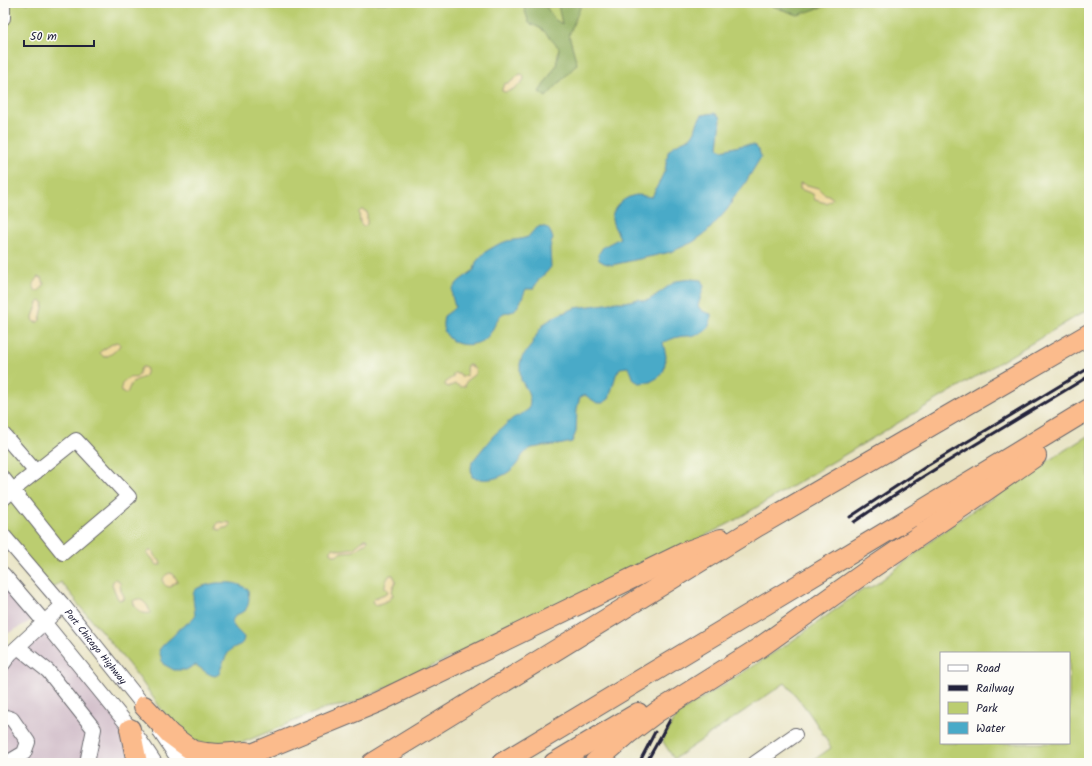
<svg xmlns="http://www.w3.org/2000/svg" width="1092" height="766" font-family="Kalam,sans-serif">
<style>
.industrial{fill:#d1bdc9}
.green{fill:#bbcd70;stroke:#6e7856;fill-rule:evenodd}
.forest{fill:#94b062;stroke:#5b694e}
.sand{fill:#eeda9e;stroke:#887e6c}
.water{fill:#49aac8;stroke:#366682}
.lines{fill:none;stroke-linecap:round;stroke-linejoin:round}
.minor-casing{stroke:#67666b;stroke-width:16}
.highway-casing{stroke:#67666b;stroke-width:22}
.minor{stroke:#fff;stroke-width:14}
.highway{stroke:#fbbb8c;stroke-width:20}
.rail{stroke:#22223b;stroke-width:3}
.labels{text-anchor:middle;stroke-width:3;stroke-linejoin:round;paint-order:stroke}
.street-label{font-size:10px;fill:#22223b;stroke:#fdfcf7}
</style>
<rect width="100%" height="100%" fill="#fdfcf7"/>
<filter id="ink" filterUnits="userSpaceOnUse"><feTurbulence type="fractalNoise" baseFrequency=".025" numOctaves="2"/><feDisplacementMap in="SourceGraphic" scale="8" xChannelSelector="R" yChannelSelector="G"/><feConvolveMatrix kernelMatrix="1 2 1 2 8 2 1 2 1" color-interpolation-filters="sRGB"/></filter>
<filter id="wash" filterUnits="userSpaceOnUse"><feTurbulence type="fractalNoise" baseFrequency=".012" numOctaves="4" result="noise"/><feDisplacementMap in="SourceGraphic" scale="16" xChannelSelector="R" yChannelSelector="G"/><feGaussianBlur stdDeviation="0.9" result="paint"/><feColorMatrix in="noise" values="0 0 0 0 0 0 0 0 0 0 0 0 0 0 0 0 0 1.4 0 .05"/><feComposite in="paint" operator="in"/></filter>
<g filter="url(#wash)">
<rect width="100%" height="100%" fill="#e8e3c3"/>
<g class="industrial">
<polygon points="3,574 39,616 7,634 3,639"/>
<polygon points="44,623 130,729 137,763 3,763 3,664"/>
</g>
<g class="green">
<polygon points="3,3 1089,3 1089,309 732,522 681,548 352,704 326,708 239,744 219,748 192,740 178,729 167,717 137,675 103,633 75,601 76,600 61,582 50,590 3,535"/>
<path d="M1089,435V763H809L831,748C818,724 803,703 785,683L674,759L662,740L679,713L789,643L864,589L874,586L953,524L1057,455ZM941,653H1069V743H941Z"/>
</g>
<g class="forest">
<polygon points="524,3 544,3 554,19 562,24 558,5 560,3 582,3 569,35 577,64 546,97 539,92 556,66 559,48 542,29 529,23 524,8"/>
<polygon points="756,3 831,3 828,5 798,15 769,5"/>
</g>
<g class="sand">
<path d="M520,74L522,75C523,76 524,77 524,78C524,83 510,92 505,92C504,92 503,91 502,91V89L504,84L511,82Z"/>
<polygon points="800,183 818,188 823,193 830,196 832,199 826,203 815,200 813,194 800,189"/>
<polygon points="361,210 363,210 367,212 367,224 364,227 362,226 360,222 359,212"/>
<path d="M38,277L42,278L44,285C42,288 40,291 36,291C32,287 34,280 38,277Z"/>
<polygon points="40,301 44,303 40,320 38,322 34,322 33,317 38,303"/>
<path d="M117,342L119,343L120,345C117,350 110,356 104,357L100,353L101,351L114,343Z"/>
<path d="M467,365H470L475,369L476,372C472,379 466,377 465,386L461,387L455,384L448,387L445,385C446,380 449,380 453,377V374L455,373H459L462,377L466,376L467,374L466,370Z"/>
<path d="M142,367H144L147,369C145,381 139,377 133,382C129,385 129,391 126,394L123,393C119,388 122,380 129,378C132,377 136,379 138,376C140,372 139,370 142,367Z"/>
<path d="M220,522L230,523L231,525L227,528H223L221,530C218,530 216,529 216,527L217,523Z"/>
<polygon points="365,539 367,539 368,540 368,541 354,551 342,552 336,555 333,555 331,552 331,550 334,548 340,550 354,548"/>
<polygon points="151,550 154,552 155,557 160,561 161,565 157,565 151,557 147,554 149,551"/>
<path d="M170,573L173,574L177,580V582L173,584L171,587C161,587 160,576 170,573Z"/>
<path d="M390,575H393L396,581C394,586 391,589 393,595L389,600L376,605L374,604L372,601L375,598L387,593L388,591C387,589 385,588 385,587C384,584 388,577 390,575Z"/>
<polygon points="116,579 120,582 121,591 124,596 124,599 119,600 117,597 112,584 114,580"/>
<path d="M137,599C144,600 149,606 150,613C141,615 135,609 133,601Z"/>
</g>
<g class="water">
<path d="M714,113L720,116L721,120L718,148L722,150L744,145H754L759,150L761,157L744,185L732,199L731,204L726,211L707,232L693,242L671,252L612,265L604,263L599,260L598,255L603,247L620,238C618,233 613,226 612,220C611,208 625,196 637,195C642,195 648,197 652,197L665,170L668,152L673,146L688,139L692,136L695,131L698,121L702,115Z"/>
<path d="M540,226C549,227 550,230 553,239L551,243L550,249L551,267L546,273L540,278L533,289H526C522,297 520,308 511,312C505,313 505,311 500,316C495,322 494,329 489,335C481,346 460,348 450,339C442,330 442,327 444,316L451,311L455,307L452,296V289L459,281L474,270L476,262L485,252L497,245L507,241L521,239L528,237L534,230Z"/>
<path d="M691,279L701,280L704,286L698,306L702,311L711,314C712,328 704,334 690,336C686,336 682,336 678,337C673,338 668,341 663,342L666,356L664,370L659,377L650,382L639,383L634,380L631,372L628,367L620,368L616,375L609,399L603,403H597L585,395L580,397L577,409L576,432L572,442C559,446 545,445 532,448C524,451 521,458 517,464C507,477 488,483 472,477L471,468L472,462L484,447L493,436L513,418L520,415L529,409L530,400L527,390L521,380L520,370V364L522,357L530,347L540,329L545,323L556,316L575,308L606,304L615,302H625L639,299L642,301L649,300L676,281Z"/>
<path d="M216,583C229,583 237,581 248,590L249,599L248,605L245,611L236,615L231,622L236,629L244,637C243,647 238,644 232,649C226,653 221,668 219,674L215,676C207,675 202,668 195,665L186,670H174L163,664L159,650L163,645L174,635L179,629L189,622L195,616C193,590 187,589 216,583Z"/>
</g>
</g>
<g filter="url(#ink)">
<g class="lines">
<g class="minor-casing">
<g id="minor">
<polyline points="3,18 3,3"/>
<polyline points="3,434 36,472"/>
<path d="M3,478C23,503 43,528 63,553L129,497L76,440L13,490L3,499"/>
<path id="s1" d="M3,535L63,605L144,706L149,714"/>
<polyline points="3,574 39,616 139,739 155,763"/>
<polyline points="18,647 48,671 94,729 87,763"/>
<polyline points="3,664 10,654 63,605"/>
<polyline points="3,716 12,719 28,742 24,753 7,763"/>
<polyline points="160,732 181,763"/>
<polyline points="755,763 795,735"/>
</g>
</g>
<g class="highway-casing">
<g id="highway">
<polyline points="144,706 170,734 193,751 206,753 219,754 246,752"/>
<polyline points="130,729 137,763"/>
<polyline points="230,763 378,702 688,551 721,539"/>
<polyline points="372,763 758,526 1089,334"/>
<polyline points="502,763 898,525 1089,409"/>
<polyline points="554,763 638,713"/>
<polyline points="594,763 629,733 657,712 759,648 866,572 965,505 1036,456"/>
</g>
</g>
<use href="#minor" class="minor"/>
<use href="#highway" class="highway"/>
<g class="rail">
<polyline points="850,517 927,466 1089,368"/>
<path d="M854,522C930,470 1010,424 1089,376"/>
<polyline points="639,763 655,732"/>
<polyline points="646,763 670,720"/>
</g>
</g>
</g>
<g class="labels">
<g class="street-label">
<text dy="4" stroke="none"><textPath href="#s1" startOffset="145">Port Chicago Highway</textPath></text>
</g>
</g>
<rect width="1092" height="766" fill="none" stroke="#fdfcf7" stroke-width="16"/>
<rect x="940" y="652" width="130" height="92" fill="#fdfcf7" stroke="#a5a5ac"/>
<rect x="948" y="665" width="20" height="6" fill="#ffffff" stroke="#a5a5ac"/>
<text x="976" y="672" font-size="12" fill="#22223b">Road</text>
<rect x="948" y="685" width="20" height="6" fill="#22223b" stroke="#a5a5ac"/>
<text x="976" y="692" font-size="12" fill="#22223b">Railway</text>
<rect x="948" y="702" width="20" height="12" fill="#bbcd70" stroke="#a5a5ac"/>
<text x="976" y="712" font-size="12" fill="#22223b">Park</text>
<rect x="948" y="722" width="20" height="12" fill="#49aac8" stroke="#a5a5ac"/>
<text x="976" y="732" font-size="12" fill="#22223b">Water</text>
<path d="M24 40v6h70v-6" fill="none" stroke="#22223b" stroke-width="2"/>
<text x="30" y="40" font-size="12" fill="#22223b" stroke="#fdfcf7" stroke-width="3" paint-order="stroke">50 m</text>
</svg>
